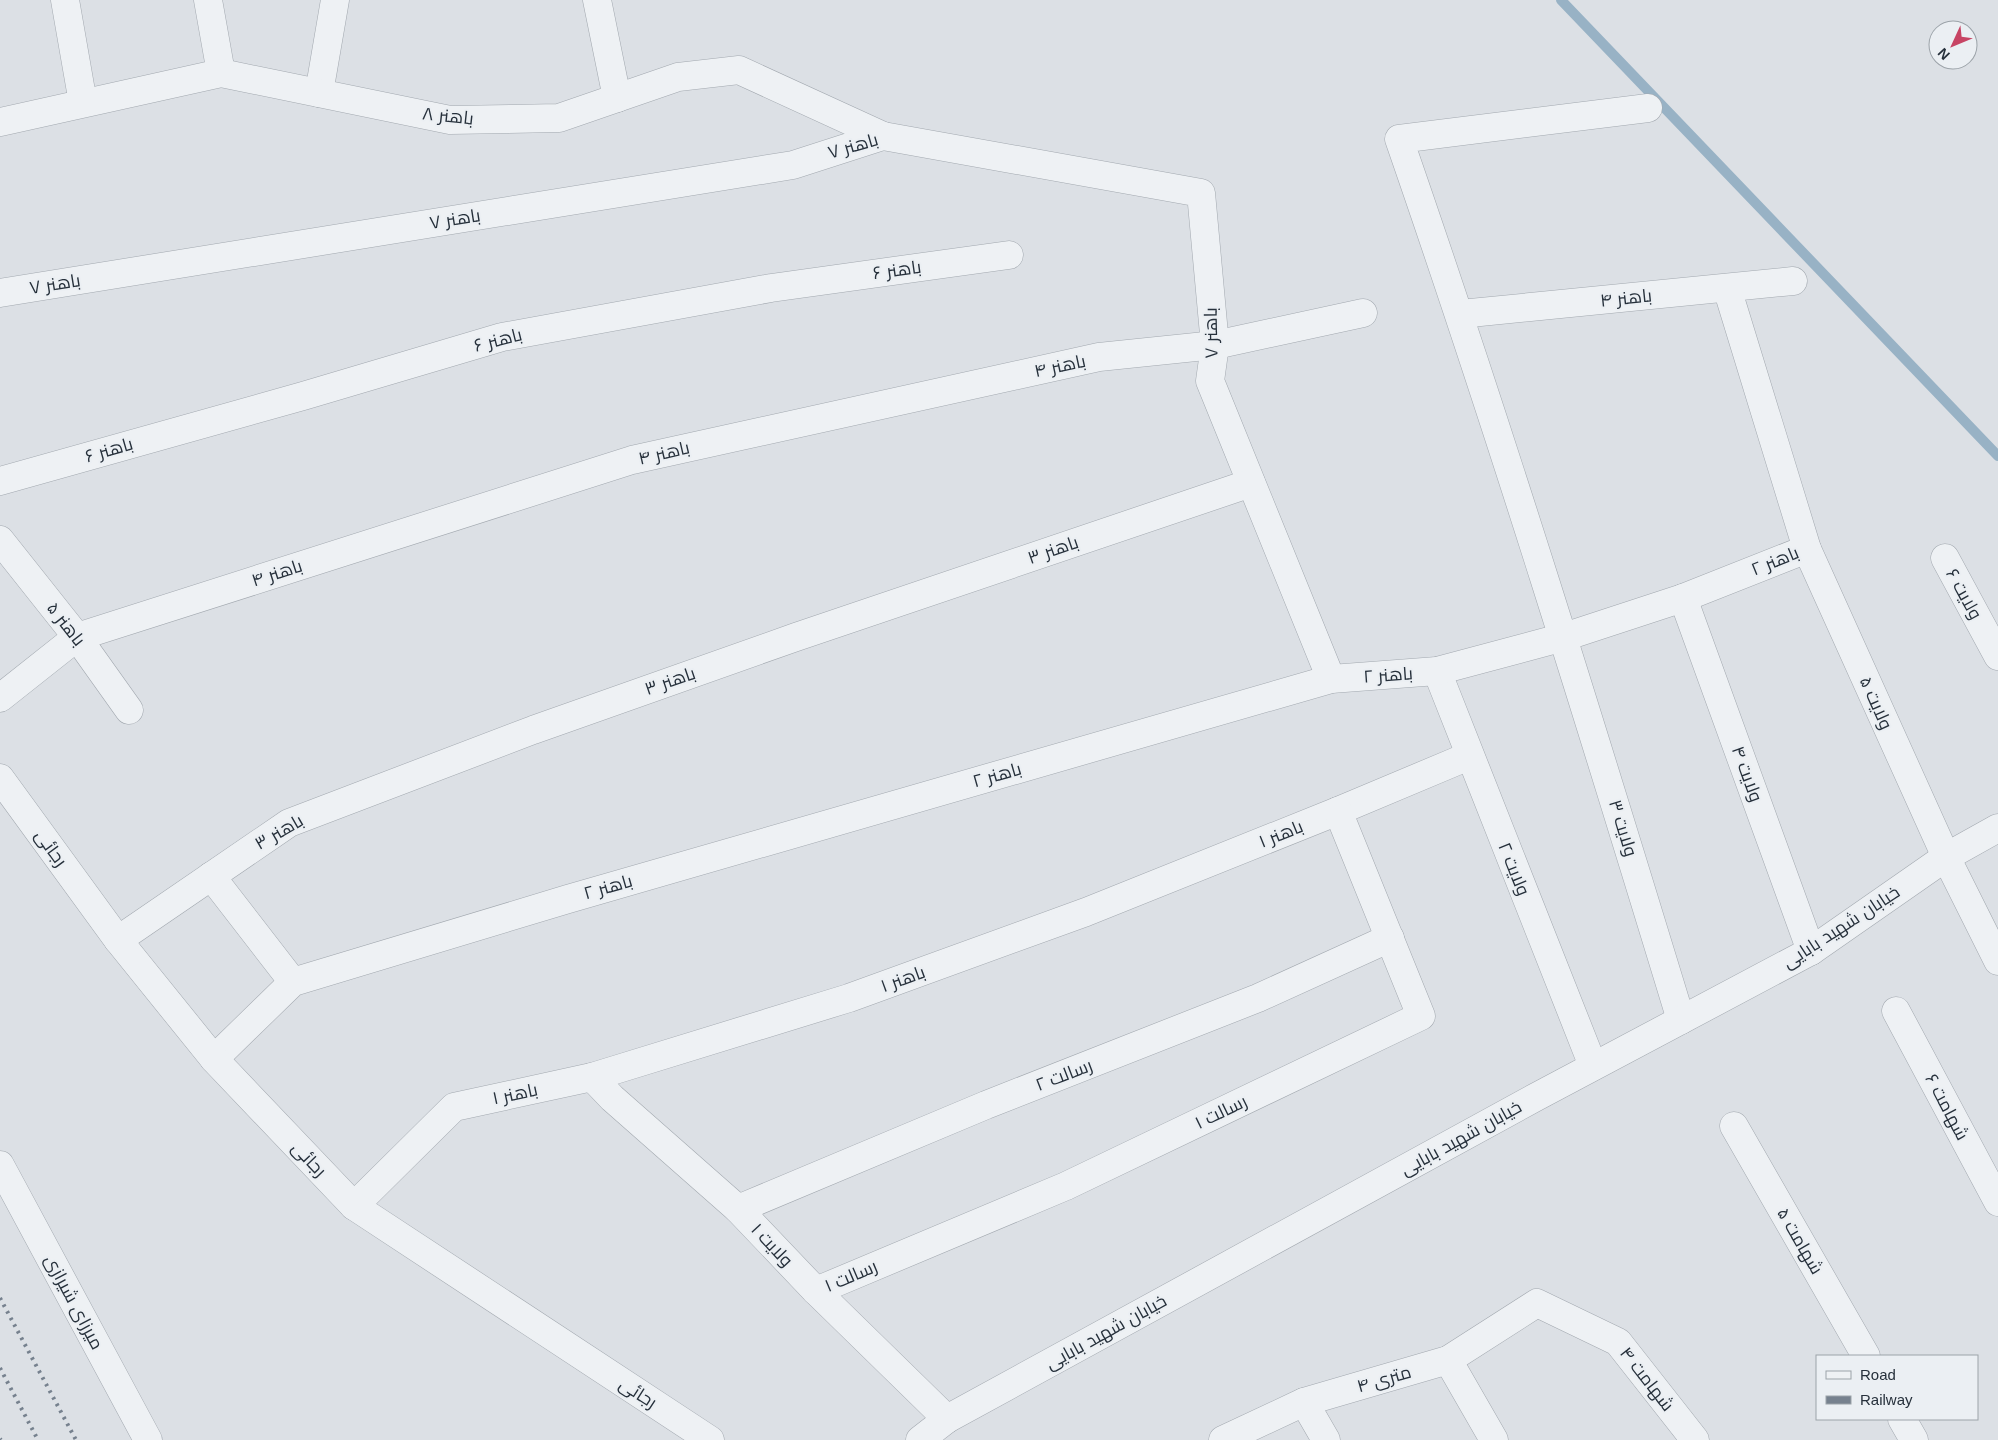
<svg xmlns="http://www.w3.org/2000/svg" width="1998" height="1440" font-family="Arial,Cairo,sans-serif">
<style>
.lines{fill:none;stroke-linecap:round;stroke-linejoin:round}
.stream{stroke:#98b2c5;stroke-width:10}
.minor-casing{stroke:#a2a8af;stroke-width:29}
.tertiary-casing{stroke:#a2a8af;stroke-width:29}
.minor{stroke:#eef1f4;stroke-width:28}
.tertiary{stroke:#eef1f4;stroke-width:28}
.rail{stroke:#76818e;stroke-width:4;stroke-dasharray:2.5 5;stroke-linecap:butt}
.labels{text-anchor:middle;stroke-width:4;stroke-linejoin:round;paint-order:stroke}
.street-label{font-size:18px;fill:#26303b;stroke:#ebeff3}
</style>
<rect width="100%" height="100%" fill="#dce0e5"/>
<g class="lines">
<polyline class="stream" points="1561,0 1998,456"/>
<g class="minor-casing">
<g id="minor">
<polyline points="65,0 83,103"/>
<polyline points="208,0 221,73"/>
<polyline points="597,0 617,98"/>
<polyline points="319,93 335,0"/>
<path d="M1648,108L1399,139C1500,430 1591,725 1681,1020"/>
<polyline points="0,122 221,73 450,120 559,118 678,77 739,70 883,136"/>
<polyline points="1727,288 1807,549 1946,857 1998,961"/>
<polyline points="0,293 793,165 883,136 1201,193 1215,345 1210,381 1331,679"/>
<polyline points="1460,314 1793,281"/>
<polyline points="0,481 303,396 502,337 771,288 1009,255"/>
<polyline points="0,540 77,637 129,710"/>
<polyline points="1945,558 1998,656"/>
<polyline points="1683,598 1811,951"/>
<polyline points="1437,671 1593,1066"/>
<polyline points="0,698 77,637 632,460 1099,357 1215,345 1363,313"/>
<polyline points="211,876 293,982"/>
<polyline points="118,940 289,823 533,730 796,637 1251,483"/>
<polyline points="1896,1011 1998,1202"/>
<polyline points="214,1059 293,982 568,899 1331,679 1437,671 1564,637 1683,598 1807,549"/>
<polyline points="592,1077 612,1098 738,1209 816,1291 947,1419"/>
<polyline points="1734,1126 1866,1356"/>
<polyline points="354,1206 454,1107 592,1077 849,998 1086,912 1338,811 1469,756"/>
<polyline points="738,1209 986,1105 1258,998 1390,938"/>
<polyline points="816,1291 1066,1186 1421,1016 1338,811"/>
<polyline points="1448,1360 1494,1440"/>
<polyline points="1304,1402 1326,1440"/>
<polyline points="1902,1419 1914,1440"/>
<polyline points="1223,1440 1304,1402 1448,1360 1537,1303 1618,1342 1695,1440"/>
</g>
</g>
<g class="tertiary-casing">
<g id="tertiary">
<polyline points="0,778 118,940 214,1059 354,1206 710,1440"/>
<polyline points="0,1165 148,1440"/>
<polyline points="920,1440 947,1419 1536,1097 1811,951 1946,857 1998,828"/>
</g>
</g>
<use href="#minor" class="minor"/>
<use href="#tertiary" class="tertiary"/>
<g class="rail">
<polyline points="0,1298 76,1440"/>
<polyline points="0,1368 38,1440"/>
<polyline points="0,1439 1,1440"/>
</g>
</g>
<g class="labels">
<g class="street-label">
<text transform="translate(448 116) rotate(6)" y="6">باهنر ۸</text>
<text transform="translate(853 146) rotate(-16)" y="6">باهنر ۷</text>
<text transform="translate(455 219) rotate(-9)" y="6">باهنر ۷</text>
<text transform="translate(897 270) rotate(-8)" y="6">باهنر ۶</text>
<text transform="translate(55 284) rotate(-9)" y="6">باهنر ۷</text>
<text transform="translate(1626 298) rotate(-6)" y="6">باهنر ۴</text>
<text transform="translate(1211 333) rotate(-91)" y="6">باهنر ۷</text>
<text transform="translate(498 340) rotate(-14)" y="6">باهنر ۶</text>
<text transform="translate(1060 366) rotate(-12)" y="6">باهنر ۴</text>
<text transform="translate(109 450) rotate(-16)" y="6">باهنر ۶</text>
<text transform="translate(664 453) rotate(-13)" y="6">باهنر ۴</text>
<text transform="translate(1053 550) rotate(-19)" y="6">باهنر ۳</text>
<text transform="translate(1775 561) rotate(-22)" y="6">باهنر ۲</text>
<text transform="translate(277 573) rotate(-18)" y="6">باهنر ۴</text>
<text transform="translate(1964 594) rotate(61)" y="6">ولایت ۶</text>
<text transform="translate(66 624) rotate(52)" y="6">باهنر ۵</text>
<text transform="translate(1388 675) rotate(-4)" y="6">باهنر ۲</text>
<text transform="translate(670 681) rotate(-19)" y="6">باهنر ۳</text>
<text transform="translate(1876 703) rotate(66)" y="6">ولایت ۵</text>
<text transform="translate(1747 774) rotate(70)" y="6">ولایت ۴</text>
<text transform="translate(997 775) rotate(-16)" y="6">باهنر ۲</text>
<text transform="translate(1623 828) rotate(73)" y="6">ولایت ۳</text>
<text transform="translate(279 832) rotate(-30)" y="6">باهنر ۳</text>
<text transform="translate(1281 834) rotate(-22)" y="6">باهنر ۱</text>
<text transform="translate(51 848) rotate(54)" y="6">رجائی</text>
<text transform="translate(1514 869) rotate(68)" y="6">ولایت ۲</text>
<text transform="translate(608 887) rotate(-16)" y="6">باهنر ۲</text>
<text transform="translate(1841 927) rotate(-33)" y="6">خیابان شهید بابایی</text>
<text transform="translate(903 979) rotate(-20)" y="6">باهنر ۱</text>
<text transform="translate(1064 1075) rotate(-21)" y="6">رسالت ۲</text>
<text transform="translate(515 1094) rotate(-12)" y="6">باهنر ۱</text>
<text transform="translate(1947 1107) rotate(62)" y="6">شهامت ۶</text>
<text transform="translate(1221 1112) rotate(-26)" y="6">رسالت ۱</text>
<text transform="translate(1461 1138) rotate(-29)" y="6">خیابان شهید بابایی</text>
<text transform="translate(309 1159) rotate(46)" y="6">رجائی</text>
<text transform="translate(1800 1241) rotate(60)" y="6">شهامت ۵</text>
<text transform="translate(772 1245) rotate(47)" y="6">ولایت ۱</text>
<text transform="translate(851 1276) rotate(-23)" y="6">رسالت ۱</text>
<text transform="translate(74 1302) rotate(62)" y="6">میرزای شیرازی</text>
<text transform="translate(1106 1332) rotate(-29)" y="6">خیابان شهید بابایی</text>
<text transform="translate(1384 1379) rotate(-16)" y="6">۴ متری</text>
<text transform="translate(1647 1379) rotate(52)" y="6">شهامت ۴</text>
<text transform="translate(638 1393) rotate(33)" y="6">رجائی</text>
</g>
</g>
<rect x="1816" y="1355" width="162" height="65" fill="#ebeff3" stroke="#9ca3a9"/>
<rect x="1826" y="1371" width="25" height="8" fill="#eef1f4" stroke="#9ca3a9"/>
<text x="1860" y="1380" font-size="15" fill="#26303b">Road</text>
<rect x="1826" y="1396" width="25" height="8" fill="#76818e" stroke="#9ca3a9"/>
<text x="1860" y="1405" font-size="15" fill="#26303b">Railway</text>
<g transform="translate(1953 45) rotate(226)"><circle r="24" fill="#ebeff3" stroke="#9ca3a9"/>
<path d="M0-4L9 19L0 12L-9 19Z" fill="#c74464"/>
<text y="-8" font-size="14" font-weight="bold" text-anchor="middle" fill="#26303b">N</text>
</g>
</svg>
